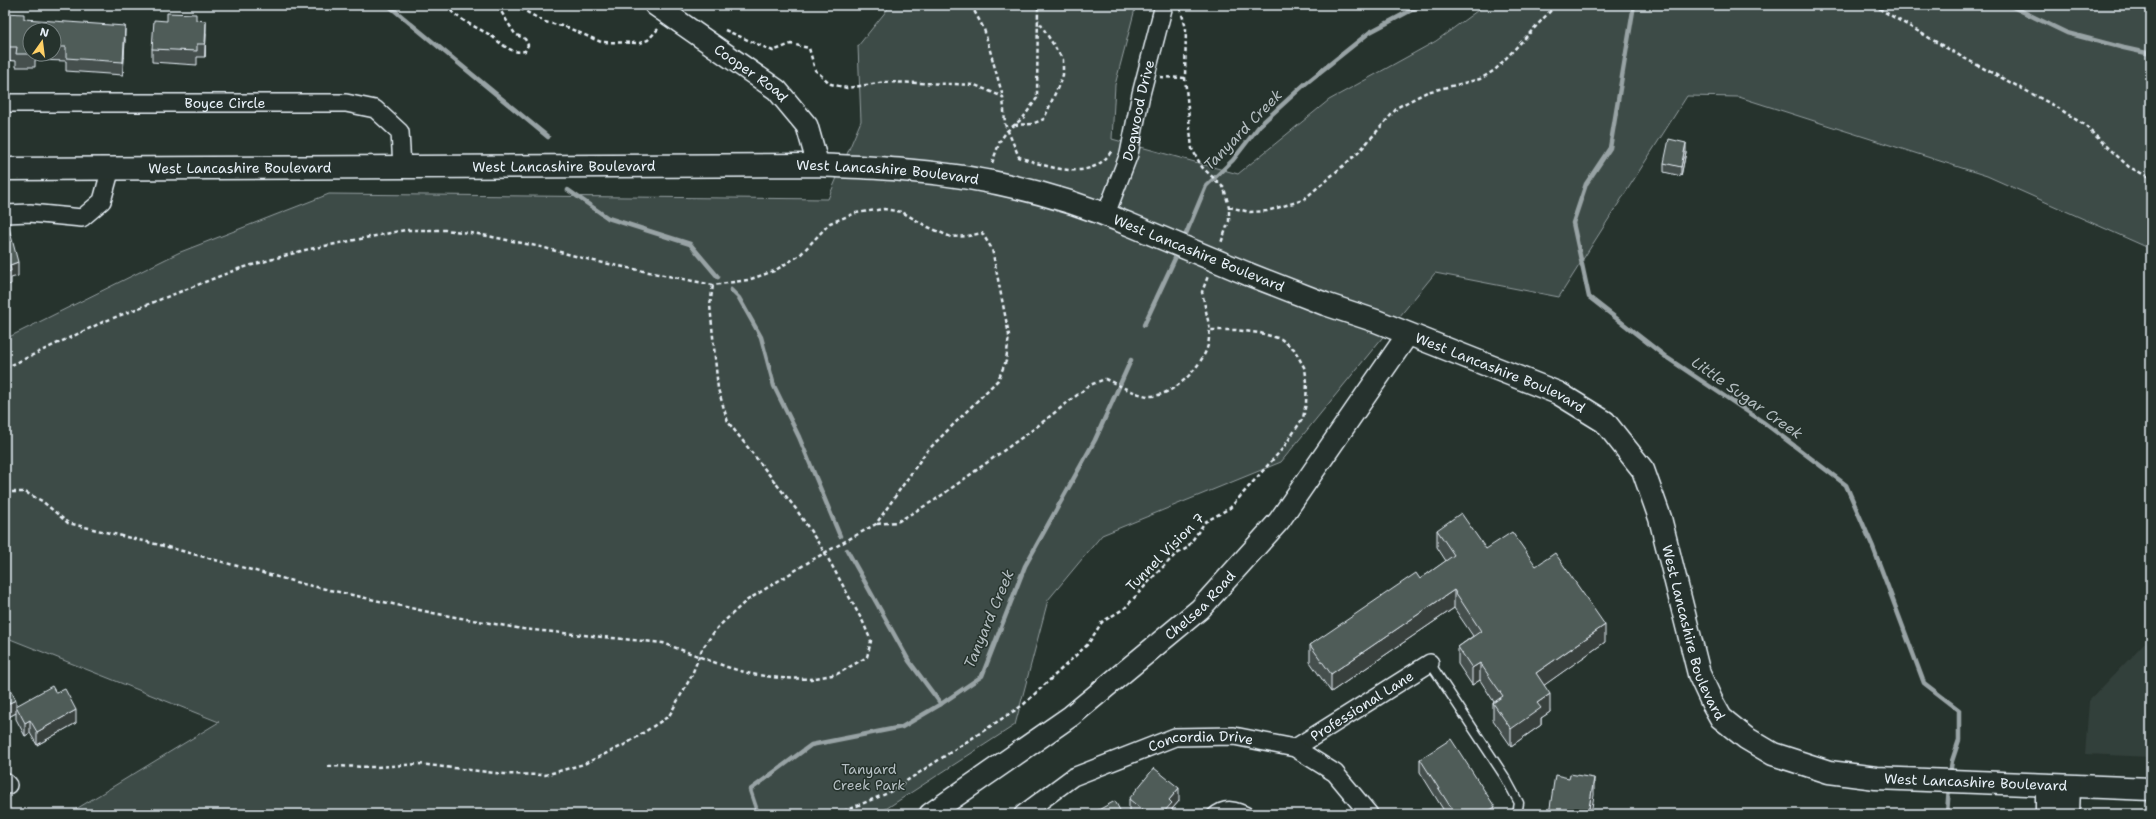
<svg xmlns="http://www.w3.org/2000/svg" width="2156" height="819" font-family="'Shantell Sans',sans-serif">
<style>
.built{fill:#333f3a}
.green{fill:#3e4b47;stroke:#939ea0}
.lines{fill:none;stroke-linecap:round;stroke-linejoin:round}
.stream{stroke:#98a3a5;stroke-width:4.5}
.service-casing{stroke:#e8f1f8;stroke-width:11}
.minor-casing{stroke:#e8f1f8;stroke-width:20}
.tertiary-casing{stroke:#e8f1f8;stroke-width:24}
.secondary-casing{stroke:#e8f1f8;stroke-width:25}
.primary-casing{stroke:#e8f1f8;stroke-width:25}
.path{stroke:#e8f1f8;stroke-width:2.5;stroke-dasharray:4 3;stroke-linecap:butt}
.service{stroke:#26332d;stroke-width:8}
.minor{stroke:#26332d;stroke-width:17}
.tertiary{stroke:#26332d;stroke-width:21}
.secondary{stroke:#26332d;stroke-width:22}
.primary{stroke:#26332d;stroke-width:22}
.secondary-bridge-casing{stroke:#e8f1f8;stroke-width:25;stroke-linecap:butt}
.secondary-bridge{stroke:#26332d;stroke-width:22}
.wall{fill:#454f4d;stroke:#e8f1f8;fill-rule:evenodd}
.shaded-wall{fill:#38403e;stroke:#e8f1f8}
.building{fill:#505c59;stroke:#e8f1f8}
.labels{text-anchor:middle;stroke-width:3;stroke-linejoin:round;paint-order:stroke}
.street-label{font-size:14px;fill:#e8f1f8;stroke:#26332d}
.park-label{font-size:14px;fill:#b5bfc3;stroke:#26332d}
.water-label{font-size:15px;font-style:italic;fill:#b3bdc0;stroke:#26332d}
</style>
<rect width="100%" height="100%" fill="#26332d"/>
<filter id="ink" filterUnits="userSpaceOnUse"><feTurbulence type="fractalNoise" baseFrequency=".025" numOctaves="2"/><feDisplacementMap in="SourceGraphic" scale="8" xChannelSelector="R" yChannelSelector="G"/><feConvolveMatrix kernelMatrix="1 2 1 2 8 2 1 2 1" color-interpolation-filters="sRGB"/></filter>
<g filter="url(#ink)">
<polygon class="built" points="2151,632 2151,757 2085,754 2089,701 2148,639"/>
<polygon class="green" points="891,5 1136,5 1115,85 1112,139 1238,174 1329,100 1436,41 1485,5 2151,5 2151,249 1987,176 1739,97 1687,96 1559,297 1435,273 1281,462 1102,535 1048,600 1015,725 878,814 68,814 219,722 5,637 5,339 178,253 329,194 828,199 861,121 858,46"/>
<g class="lines">
<g class="stream">
<polyline points="388,5 548,137"/>
<polyline points="1634,5 1610,148 1586,184 1573,223 1589,297 1666,357 1763,422 1846,485 1873,547 1924,683 1959,710 1959,740 1952,761 1950,774"/>
<polyline points="2009,5 2067,33 2124,48 2151,54"/>
<polyline points="568,190 608,218 690,244 718,277"/>
<polyline points="1183,241 1206,186 1233,160 1260,125 1305,84 1370,32 1421,5"/>
<polyline points="731,290 739,298 761,337 774,386 799,437 840,536"/>
<polyline points="1144,325 1178,252"/>
<polyline points="847,550 909,661 941,704"/>
<polyline points="758,814 750,790 811,745 902,727 941,704 982,676 1025,566 1095,440 1131,360"/>
<polyline points="1947,814 1949,786"/>
</g>
<g class="service-casing">
<g id="service">
<polyline points="1430,663 1505,777 1519,803 1517,814"/>
<path d="M1211,814C1224,802 1237,805 1252,814"/>
</g>
</g>
<g class="minor-casing">
<g id="minor">
<path id="s1" d="M5,103H346L375,109L400,132L402,167"/>
<polyline points="5,214 30,213 82,218 102,201 111,168"/>
<path id="s2" d="M1106,214L1129,154L1141,94L1164,5"/>
<path id="s3" d="M1295,748L1430,663"/>
<polyline points="5,782 8,785"/>
<path id="s4" d="M1023,814L1073,777L1175,737L1234,736L1295,748L1335,773L1369,814"/>
</g>
</g>
<g class="tertiary-casing">
<g id="tertiary">
<path id="s5" d="M655,5L777,90L807,126L818,165"/>
<path id="s6" d="M930,814L1071,716L1200,609L1279,521L1408,334"/>
</g>
</g>
<g class="secondary-casing">
<g id="secondary">
<path id="s7" d="M5,169L818,165C847,167 875,167 903,170C979,176 1056,193 1126,223"/>
<path id="s8" d="M1248,274L1325,304L1376,321L1558,393L1605,422L1643,470L1660,518L1699,674L1712,702L1721,718L1746,738L1773,754L1829,772L1876,778L2151,789"/>
</g>
</g>
<g class="primary-casing">
<g id="primary">
<polyline points="2047,814 2047,786"/>
<polyline points="2068,814 2069,787"/>
</g>
</g>
<g class="path">
<path d="M446,5C457,20 475,26 490,35C500,42 511,55 525,51L528,45L525,39L515,34L497,5"/>
<polyline points="514,5 545,22 566,27 601,42 640,43 648,40 658,29"/>
<polyline points="971,5 984,29 1003,97"/>
<polyline points="1873,5 1962,57 2057,107 2084,125 2129,167 2151,178"/>
<polyline points="1180,8 1186,28 1185,78 1192,149 1202,167 1224,188 1229,207 1229,221 1221,243"/>
<path d="M725,30L773,51L791,44L809,48L815,70L831,84L847,88L885,82L952,84L975,85L1003,97L1005,124L1019,157C1048,167 1092,184 1112,150"/>
<polyline points="1160,77 1185,78"/>
<polyline points="1014,125 1032,124 1044,119 1063,75 1063,60 1038,20"/>
<polyline points="992,163 1000,141 1007,131 1023,118 1037,98 1038,5"/>
<polyline points="1229,207 1250,212 1267,211 1303,200 1358,153 1398,107 1427,92 1480,79 1495,70 1556,5"/>
<polyline points="5,368 103,322 238,269 305,250 405,230 445,230 478,234 541,247 594,261 713,285 748,280 774,271 800,255 830,223 856,213 884,209 902,212 928,227 951,237 968,236 982,233 992,249 1009,335 1006,361 998,380 926,452 876,524 812,560 746,601 717,628 702,649 691,677 669,716 626,744 584,764 545,775 504,774 419,764 376,767 328,766"/>
<polyline points="5,492 25,492 42,501 68,523 164,546 303,584 433,613 523,629 663,643 727,667 751,674 779,678 811,679 837,674 867,657 871,641 863,622 825,553 796,509 728,422 718,389 710,305 713,285"/>
<path d="M877,524L897,522L935,500L1035,428L1090,385L1105,379C1119,385 1134,394 1148,396C1172,398 1202,367 1208,345C1209,341 1209,335 1210,330"/>
<polyline points="837,814 888,793 1023,705 1088,644 1102,622 1125,608 1155,575 1175,555 1187,548 1205,522 1230,508 1284,447 1303,418 1306,403 1307,382 1305,369 1294,349 1281,339 1260,333 1236,330 1210,330 1202,292 1208,276"/>
</g>
<use href="#service" class="service"/>
<use href="#minor" class="minor"/>
<use href="#tertiary" class="tertiary"/>
<use href="#secondary" class="secondary"/>
<use href="#primary" class="primary"/>
<g class="secondary-bridge-casing">
<polyline id="secondary-bridge" points="1126,223 1248,274"/>
</g>
<use href="#secondary-bridge" class="secondary-bridge"/>
</g>
<g class="wall">
<path d="M5,13L24,19L125,39L123,75L66,71V61L35,60V67H16V61L5,60ZM30,30H54V54H30Z"/>
<polygon points="196,20 206,34 205,57 197,57 197,65 152,62 152,49 167,21"/>
<polygon points="1686,152 1681,176 1664,172 1664,163"/>
<polygon points="1437,530 1486,549 1536,566 1605,642 1544,685 1550,712 1541,718 1541,725 1511,746 1493,720 1493,703 1494,702 1480,680 1472,685 1458,664 1458,647 1473,636 1454,608 1331,692 1310,662 1310,645 1420,579 1446,561 1437,547"/>
<polygon points="5,671 9,687 16,706 56,693 76,723 37,745 30,733 25,736 16,719 16,713 5,719"/>
<polygon points="1420,759 1495,814 1446,814 1420,772"/>
<polygon points="1129,799 1179,801 1172,809 1172,814 1131,814 1129,812"/>
</g>
<g class="shaded-wall">
<polygon points="206,21 206,34 205,57 205,44"/>
<polygon points="125,26 125,39 123,75 123,62"/>
<polygon points="1686,143 1686,152 1681,176 1681,167"/>
<polygon points="18,262 18,276 11,278 11,284 5,286 5,273 10,265"/>
<polygon points="1454,590 1454,608 1331,692 1331,674"/>
<polygon points="1605,625 1605,642 1536,691 1536,673"/>
<polygon points="1480,663 1480,680 1472,685 1472,668"/>
<polygon points="9,678 9,691 5,680"/>
<polygon points="1550,694 1550,712 1541,718 1541,725 1511,746 1511,729 1537,703"/>
<polygon points="16,700 16,713 5,719 5,705"/>
<polygon points="76,710 76,723 37,745 37,732"/>
<polygon points="30,720 30,733 25,736 25,723"/>
<polygon points="1594,778 1594,795 1591,814 1588,814"/>
<polygon points="1179,788 1179,801 1172,809 1172,814 1162,814 1169,800"/>
<polygon points="1495,807 1495,814 1484,814"/>
</g>
<g class="building">
<polygon points="5,13 24,14 24,19 125,26 123,62 66,58 66,47 54,47 54,30 30,30 30,54 16,54 17,47 5,47"/>
<polygon points="167,13 196,14 196,20 206,21 205,44 197,44 197,51 152,49 154,20 167,21"/>
<polygon points="1669,139 1686,143 1681,167 1664,163"/>
<polygon points="8,224 18,262 10,265 11,271 5,273 5,225"/>
<polygon points="1461,513 1486,549 1512,532 1536,566 1555,553 1605,625 1536,673 1550,694 1537,703 1541,708 1511,729 1493,703 1503,696 1480,663 1472,668 1458,647 1481,631 1454,590 1331,674 1310,645 1416,573 1420,579 1454,555 1437,530"/>
<polygon points="5,671 9,678 5,680 16,700 5,705"/>
<polygon points="52,686 56,693 65,689 76,710 37,732 30,720 25,723 16,706"/>
<polygon points="1451,739 1495,807 1484,814 1455,814 1420,759"/>
<polygon points="1154,768 1179,788 1169,800 1172,803 1162,814 1147,814 1129,799"/>
<polygon points="1570,774 1594,778 1588,814 1549,814 1555,775 1569,778"/>
<polygon points="1115,801 1122,814 1091,814"/>
</g>
</g>
<g class="labels">
<g class="street-label">
<text dy="5" stroke="none"><textPath href="#s5" startOffset="118">Cooper Road</textPath></text>
<text dy="5" stroke="none"><textPath href="#s1" startOffset="220">Boyce Circle</textPath></text>
<text dy="5" stroke="none"><textPath href="#s2" startOffset="109">Dogwood Drive</textPath></text>
<text dy="5" stroke="none"><textPath href="#s7" startOffset="559">West Lancashire Boulevard</textPath></text>
<text dy="5" stroke="none"><textPath href="#s7" startOffset="235">West Lancashire Boulevard</textPath></text>
<text dy="5" stroke="none"><textPath href="#s7" startOffset="883">West Lancashire Boulevard</textPath></text>
<text transform="translate(1199 253) rotate(22)" y="5">West Lancashire Boulevard</text>
<text dy="5" stroke="none"><textPath href="#s8" startOffset="271">West Lancashire Boulevard</textPath></text>
<text transform="translate(1165 552) rotate(-45)" y="5">Tunnel Vision 7</text>
<text dy="5" stroke="none"><textPath href="#s6" startOffset="342">Chelsea Road</textPath></text>
<text dy="5" stroke="none"><textPath href="#s8" startOffset="619">West Lancashire Boulevard</textPath></text>
<text dy="5" stroke="none"><textPath href="#s3" startOffset="79">Professional Lane</textPath></text>
<text dy="5" stroke="none"><textPath href="#s4" startOffset="197">Concordia Drive</textPath></text>
<text dy="5" stroke="none"><textPath href="#s8" startOffset="979">West Lancashire Boulevard</textPath></text>
</g>
<g class="park-label">
<text x="869" y="774">Tanyard<tspan x="869" dy="16">Creek Park</tspan></text>
</g>
<g class="water-label">
<text transform="translate(1243 130) rotate(-46)" y="5">Tanyard Creek</text>
<text transform="translate(1747 398) rotate(35)" y="5">Little Sugar Creek</text>
<text transform="translate(989 619) rotate(-67)" y="5">Tanyard Creek</text>
</g>
</g>
<rect width="2156" height="819" fill="none" stroke="#26332d" stroke-width="20"/>
<rect x="10" y="10" width="2136" height="799" fill="none" stroke="#e8f1f8" stroke-width="1.5" filter="url(#ink)"/>
<g transform="translate(42 42) rotate(14)"><circle r="19" fill="#26332d" stroke="#747f7e"/>
<path d="M0-3L7 15L0 10L-7 15Z" fill="#ffd166"/>
<text y="-6" font-size="11" font-weight="bold" text-anchor="middle" fill="#e8f1f8">N</text>
</g>
</svg>
